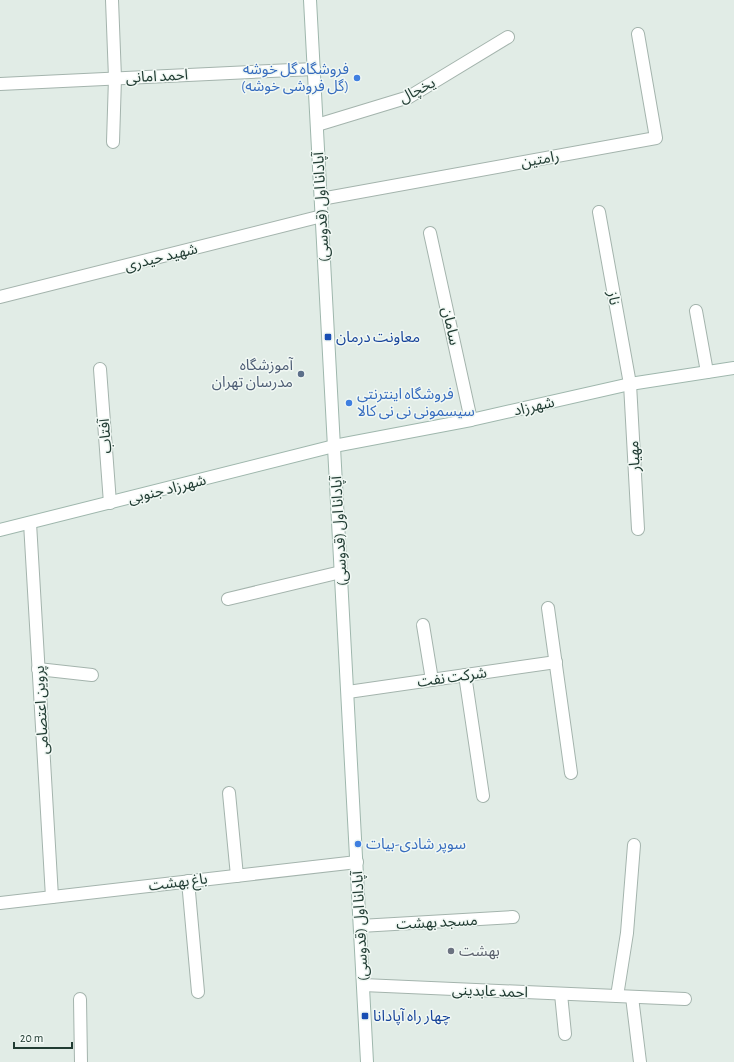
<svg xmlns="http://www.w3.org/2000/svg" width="734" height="1062" font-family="'Alegreya Sans','Noto Sans Arabic',sans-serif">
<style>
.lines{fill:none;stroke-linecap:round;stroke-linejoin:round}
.street-casing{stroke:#a4b4ad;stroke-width:14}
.secondary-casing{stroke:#9fb7ad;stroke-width:14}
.street{stroke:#fff;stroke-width:12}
.secondary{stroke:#fff;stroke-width:12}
.shop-dot{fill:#3f7fe0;stroke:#f1f8f4;stroke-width:1.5}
.transit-dot{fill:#1a4fb4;stroke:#f1f8f4;stroke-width:1.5}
.service-dot{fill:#5c6f8a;stroke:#f1f8f4;stroke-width:1.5}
.worship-dot{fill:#6b7280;stroke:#f1f8f4;stroke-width:1.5}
.labels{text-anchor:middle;stroke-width:3;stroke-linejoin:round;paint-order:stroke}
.shop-label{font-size:15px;fill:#366cbe;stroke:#f1f8f4;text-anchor:start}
.street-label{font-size:15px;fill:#213c33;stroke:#f1f8f4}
.transit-label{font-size:15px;fill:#164399;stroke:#f1f8f4;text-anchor:start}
.service-label{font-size:15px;fill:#4e5e75;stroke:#f1f8f4;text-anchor:end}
.worship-label{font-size:15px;fill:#5b616d;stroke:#f1f8f4;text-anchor:start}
</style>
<rect width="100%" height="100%" fill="#e1ece6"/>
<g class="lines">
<g class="street-casing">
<g id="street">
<polyline points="112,0 115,78 113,142"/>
<polyline points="0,84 314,69"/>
<polyline points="317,125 409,97 508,37"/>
<polyline points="321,199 656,138 638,34"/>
<polyline points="599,212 630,384 638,529"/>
<polyline points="430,233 471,420"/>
<polyline points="0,297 322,216"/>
<polyline points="696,311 707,372"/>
<polyline points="100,369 110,503"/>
<polyline points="30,523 52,897"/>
<polyline points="228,599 341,572"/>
<polyline points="548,608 571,773"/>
<polyline points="423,625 432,680"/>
<polyline points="38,669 92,675"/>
<polyline points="465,675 483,796"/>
<polyline points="348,692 556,662"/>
<polyline points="229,793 237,876"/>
<polyline points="188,881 198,992"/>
<polyline points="0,903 357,862"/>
<polyline points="360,926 513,917"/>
<polyline points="363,985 685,999"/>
<polyline points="561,994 565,1034"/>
<polyline points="617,996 627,933 634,845"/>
<polyline points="632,997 640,1062"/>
<polyline points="80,999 81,1062"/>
</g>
</g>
<g class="secondary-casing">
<g id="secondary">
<polyline points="310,0 367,1062"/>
<polyline points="0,530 334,446 471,420 630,384 734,368"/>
</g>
</g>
<use href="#street" class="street"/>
<use href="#secondary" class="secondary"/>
</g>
<g class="shop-dot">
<circle cx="357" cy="78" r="4"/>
<circle cx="349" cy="403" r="4"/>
<circle cx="358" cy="844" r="4"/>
</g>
<g class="transit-dot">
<rect x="324" y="333" width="8" height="8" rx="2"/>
<rect x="361" y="1012" width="8" height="8" rx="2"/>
</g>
<circle class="service-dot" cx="301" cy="374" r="4"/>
<circle class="worship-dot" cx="451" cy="951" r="4"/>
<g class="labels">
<g class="shop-label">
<text x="349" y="74" text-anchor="end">فروشگاه گل خوشه<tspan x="349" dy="17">(گل فروشی خوشه)</tspan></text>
<text x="357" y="399">فروشگاه اینترنتی<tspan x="357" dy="17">سیسمونی نی نی کالا</tspan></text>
<text x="366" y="849">سوپر شادی-بیات</text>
</g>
<g class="street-label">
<text transform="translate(157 76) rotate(-3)" y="5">احمد امانی</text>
<text transform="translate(417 90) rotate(-27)" y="5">یخچال</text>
<text transform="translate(540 159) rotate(-10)" y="5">رامتین</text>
<text transform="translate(321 207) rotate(-93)" y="5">آپادانا اول (قدوسی)</text>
<text transform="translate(161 257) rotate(-14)" y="5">شهید حیدری</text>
<text transform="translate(614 298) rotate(80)" y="5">ناز</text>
<text transform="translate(451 326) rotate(78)" y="5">سامان</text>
<text transform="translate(534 406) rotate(-13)" y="5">شهرزاد</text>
<text transform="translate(105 436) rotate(-94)" y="5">آفتاب</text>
<text transform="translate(634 456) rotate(-93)" y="5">مهیار</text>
<text transform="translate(167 489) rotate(-14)" y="5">شهرزاد جنوبی</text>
<text transform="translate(339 531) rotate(-93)" y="5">آپادانا اول (قدوسی)</text>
<text transform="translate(452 677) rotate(-8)" y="5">شرکت نفت</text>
<text transform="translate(41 710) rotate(-93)" y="5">پروین اعتصامی</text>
<text transform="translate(178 882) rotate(-7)" y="5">باغ بهشت</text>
<text transform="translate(437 922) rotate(-3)" y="5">مسجد بهشت</text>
<text transform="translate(360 926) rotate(-93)" y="5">آپادانا اول (قدوسی)</text>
<text transform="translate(490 991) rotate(2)" y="5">احمد عابدینی</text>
</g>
<g class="transit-label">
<text x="336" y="342">معاونت درمان</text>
<text x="373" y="1021">چهار راه آپادانا</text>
</g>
<g class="service-label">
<text x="293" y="370">آموزشگاه<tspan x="293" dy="17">مدرسان تهران</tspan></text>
</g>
<g class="worship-label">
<text x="459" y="956">بهشت</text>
</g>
</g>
<path d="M14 1042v6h58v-6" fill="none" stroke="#213c33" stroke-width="2"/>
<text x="20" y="1042" font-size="12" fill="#213c33" stroke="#f1f8f4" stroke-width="3" paint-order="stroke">20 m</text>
</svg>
